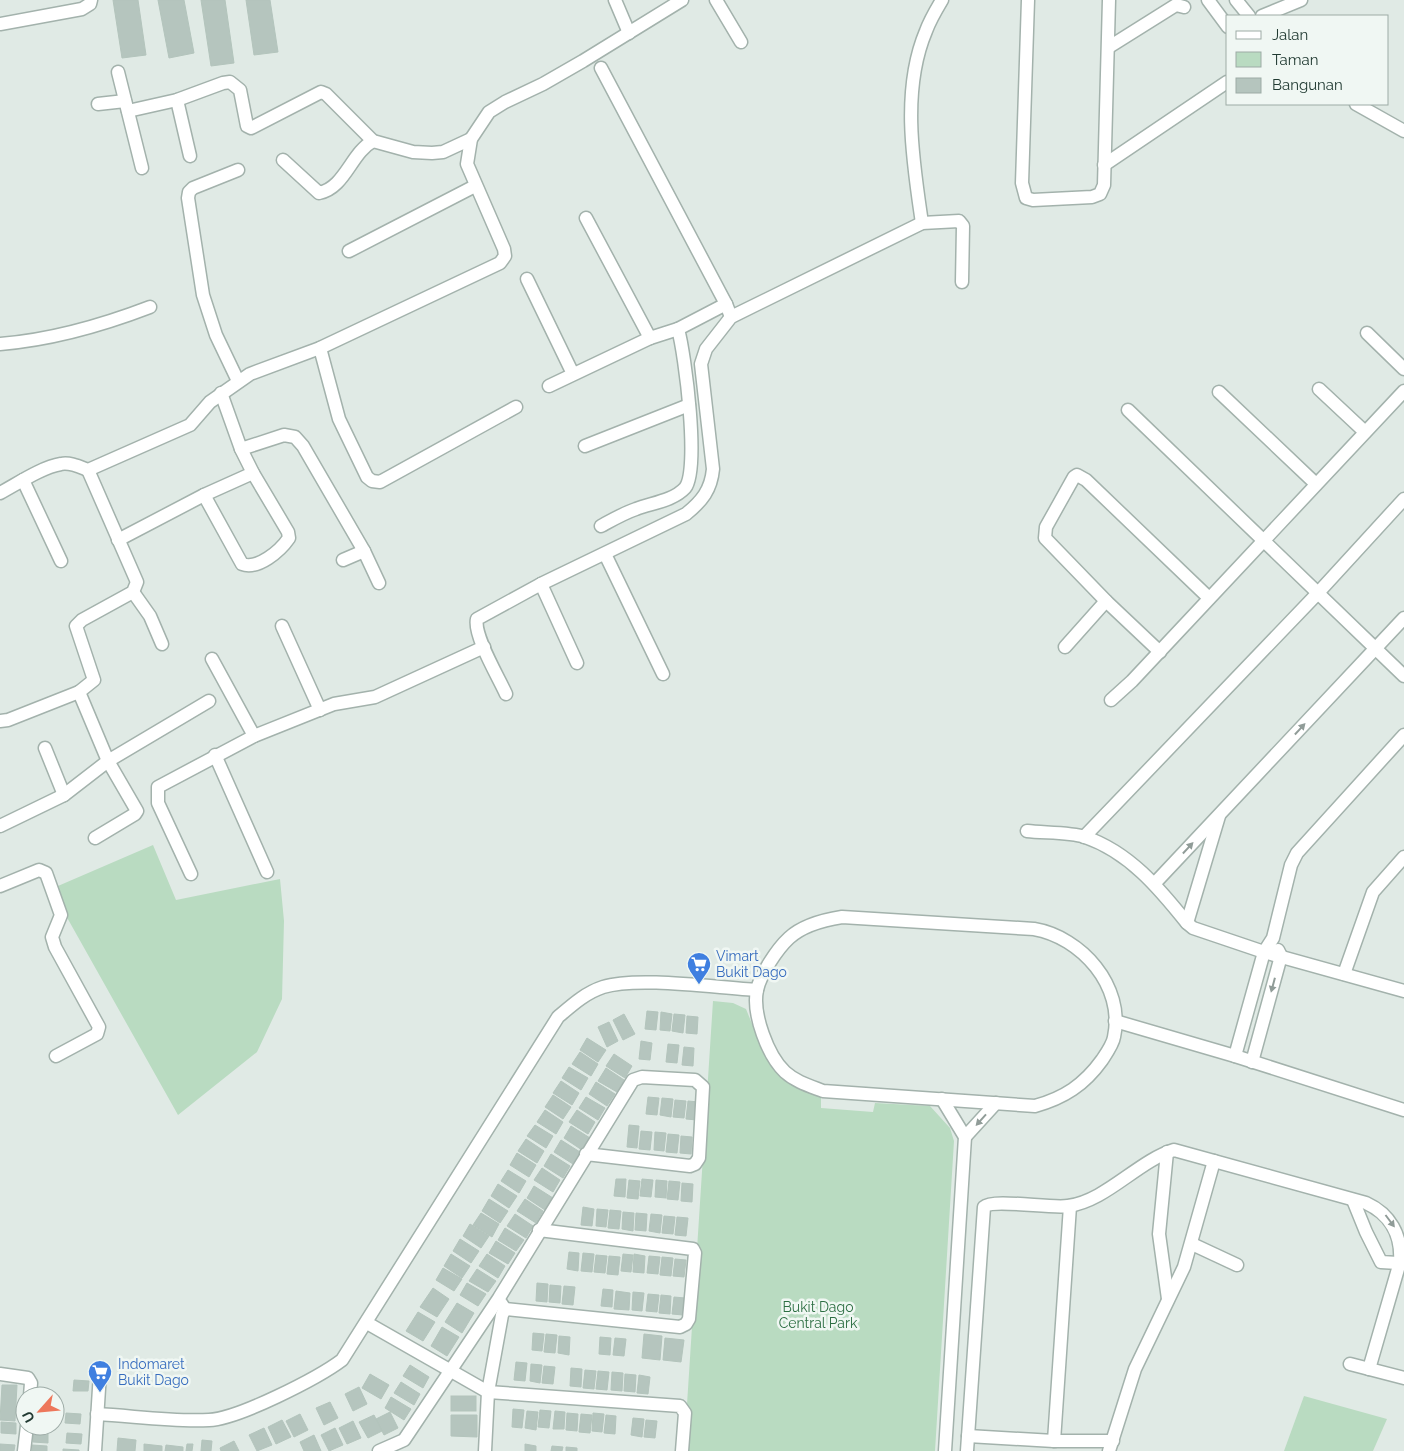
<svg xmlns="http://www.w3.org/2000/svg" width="1404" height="1451" font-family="Raleway,sans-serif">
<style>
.green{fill:#b9dbc1}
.building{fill:#b5c5be;stroke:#b3c4bc}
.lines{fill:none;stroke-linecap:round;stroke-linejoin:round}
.minor-casing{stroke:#a3b2ac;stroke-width:15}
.minor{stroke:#fff;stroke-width:12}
.oneway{fill:#909c98}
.labels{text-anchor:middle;stroke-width:5;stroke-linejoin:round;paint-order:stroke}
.shop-label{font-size:14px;fill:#366cbe;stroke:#f0f7f3;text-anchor:start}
.park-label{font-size:14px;fill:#2d6f43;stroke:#f0f7f3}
</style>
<rect width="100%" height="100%" fill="#e0eae5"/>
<g class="green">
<polygon points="153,845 176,900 280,879 284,921 282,999 257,1052 178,1115 51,889"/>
<polygon points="713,1001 733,1003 746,1009 759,1041 770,1062 821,1096 821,1108 873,1112 875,1103 930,1106 950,1128 954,1141 935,1451 684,1451"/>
<polygon points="1304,1396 1387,1419 1373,1451 1284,1451"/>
</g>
<g class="building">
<polygon points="113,0 138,0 146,55 122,58"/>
<polygon points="158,0 184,0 194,53 169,58"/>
<polygon points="201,0 225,0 234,63 211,66"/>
<polygon points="246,0 270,0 278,52 254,55"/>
<polygon points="647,1011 658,1012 656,1030 645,1029"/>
<polygon points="661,1012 672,1014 670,1031 660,1030"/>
<polygon points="624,1014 635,1034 623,1040 613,1020"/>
<polygon points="674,1014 685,1015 683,1033 672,1031"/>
<polygon points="687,1016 698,1017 697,1034 686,1033"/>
<polygon points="609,1022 618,1041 607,1047 598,1027"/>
<polygon points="587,1038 606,1050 598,1062 580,1050"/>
<polygon points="641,1041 652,1043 650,1060 639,1059"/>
<polygon points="668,1044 679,1045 677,1063 666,1062"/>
<polygon points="684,1047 694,1048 693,1066 682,1065"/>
<polygon points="580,1052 598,1064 591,1076 572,1064"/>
<polygon points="614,1054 632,1066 625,1078 606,1066"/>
<polygon points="569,1067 588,1078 581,1090 562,1078"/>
<polygon points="606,1068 624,1080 617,1092 598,1081"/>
<polygon points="561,1081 579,1093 572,1105 553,1093"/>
<polygon points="596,1082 615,1094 607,1106 589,1094"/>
<polygon points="553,1095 571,1107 563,1119 545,1107"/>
<polygon points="586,1097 605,1108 598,1120 579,1108"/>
<polygon points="648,1097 659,1098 657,1115 646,1114"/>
<polygon points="662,1098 673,1099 671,1117 660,1115"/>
<polygon points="675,1100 686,1101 684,1118 673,1117"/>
<polygon points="688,1101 699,1102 697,1120 686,1119"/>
<polygon points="545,1110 563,1122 556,1134 537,1122"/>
<polygon points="577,1110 595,1122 588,1134 569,1122"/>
<polygon points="535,1125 553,1136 546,1148 527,1136"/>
<polygon points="629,1125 639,1126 637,1148 627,1147"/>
<polygon points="571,1126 590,1138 582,1150 564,1138"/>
<polygon points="641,1131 652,1132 650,1150 639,1149"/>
<polygon points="655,1132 666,1133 664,1151 654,1150"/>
<polygon points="668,1134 679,1135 677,1153 666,1152"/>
<polygon points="681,1136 692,1137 691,1154 680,1153"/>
<polygon points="526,1139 544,1151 537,1163 518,1151"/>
<polygon points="561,1140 580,1152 573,1164 554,1152"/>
<polygon points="517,1153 536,1165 529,1177 510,1165"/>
<polygon points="551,1154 570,1166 563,1178 544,1166"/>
<polygon points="542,1168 560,1180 553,1192 534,1180"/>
<polygon points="508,1170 526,1181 519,1193 501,1181"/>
<polygon points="616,1179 626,1179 625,1197 614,1196"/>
<polygon points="642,1179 653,1180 651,1197 640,1196"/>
<polygon points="629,1180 640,1181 638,1199 627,1198"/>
<polygon points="656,1180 667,1181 666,1198 655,1197"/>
<polygon points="669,1181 680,1182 678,1200 667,1199"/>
<polygon points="682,1183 693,1184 692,1202 681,1201"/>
<polygon points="498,1184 517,1196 509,1208 491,1196"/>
<polygon points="534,1186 553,1198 545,1210 527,1198"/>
<polygon points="489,1199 508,1211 500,1223 482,1211"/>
<polygon points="525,1199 543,1211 536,1223 517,1211"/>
<polygon points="583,1207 594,1209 592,1226 581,1225"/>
<polygon points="597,1209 608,1210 606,1227 596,1226"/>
<polygon points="610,1210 621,1211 619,1229 608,1228"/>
<polygon points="623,1212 634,1213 633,1231 622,1229"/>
<polygon points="481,1213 499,1224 492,1237 473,1225"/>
<polygon points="636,1213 647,1214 646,1231 635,1230"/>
<polygon points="515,1214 533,1226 526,1238 507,1226"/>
<polygon points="651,1214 662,1215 660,1233 649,1231"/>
<polygon points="664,1216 675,1217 673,1234 662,1233"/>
<polygon points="677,1217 688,1218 686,1236 675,1235"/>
<polygon points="470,1224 489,1236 481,1248 463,1236"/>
<polygon points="505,1228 524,1240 516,1251 498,1240"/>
<polygon points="460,1239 479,1251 471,1263 453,1251"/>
<polygon points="496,1241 515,1253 508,1264 489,1253"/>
<polygon points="569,1252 579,1253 578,1271 567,1269"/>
<polygon points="583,1253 594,1254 592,1272 581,1271"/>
<polygon points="451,1254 470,1266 462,1278 444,1266"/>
<polygon points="487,1254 505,1266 498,1278 479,1266"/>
<polygon points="623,1254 633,1255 631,1272 621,1271"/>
<polygon points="634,1254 645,1256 644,1273 633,1272"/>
<polygon points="596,1255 607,1256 605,1273 594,1272"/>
<polygon points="609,1256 620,1257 618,1275 607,1274"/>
<polygon points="649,1256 660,1257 658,1274 647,1273"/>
<polygon points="662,1257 673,1258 671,1276 660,1275"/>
<polygon points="675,1259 686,1260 684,1277 673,1276"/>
<polygon points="443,1268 462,1279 454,1291 436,1280"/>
<polygon points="477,1269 496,1281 488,1292 469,1281"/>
<polygon points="467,1283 486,1294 478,1306 460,1295"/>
<polygon points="537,1283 548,1284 547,1302 536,1301"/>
<polygon points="550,1285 561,1286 560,1303 549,1302"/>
<polygon points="564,1286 575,1287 573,1305 562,1304"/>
<polygon points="433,1288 449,1299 437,1317 420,1307"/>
<polygon points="603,1289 613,1290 612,1307 601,1306"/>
<polygon points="616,1291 630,1293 629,1310 614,1309"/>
<polygon points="633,1292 644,1293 642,1311 632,1310"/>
<polygon points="648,1294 659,1295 657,1312 646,1311"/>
<polygon points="661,1295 671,1296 670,1314 659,1313"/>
<polygon points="674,1297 685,1298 683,1315 672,1314"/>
<polygon points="457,1303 474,1313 462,1333 445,1322"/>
<polygon points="418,1312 435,1322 423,1341 406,1331"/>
<polygon points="442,1327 459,1337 447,1356 431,1346"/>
<polygon points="533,1333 544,1334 542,1351 532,1350"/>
<polygon points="546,1334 557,1335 555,1353 544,1352"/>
<polygon points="644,1334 662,1336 660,1360 642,1358"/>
<polygon points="559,1336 570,1337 569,1355 558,1353"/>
<polygon points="600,1337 611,1338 610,1355 599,1354"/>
<polygon points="615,1338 626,1339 624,1356 613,1355"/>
<polygon points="665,1338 684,1340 681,1362 663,1360"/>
<polygon points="516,1362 527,1363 525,1381 514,1380"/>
<polygon points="531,1364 542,1365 540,1383 530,1381"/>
<polygon points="410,1365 429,1377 423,1388 403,1376"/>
<polygon points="544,1366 555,1367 553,1384 542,1383"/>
<polygon points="571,1368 582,1369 581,1387 570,1386"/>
<polygon points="585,1370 596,1371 594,1389 583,1388"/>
<polygon points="598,1371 609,1372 607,1390 596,1389"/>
<polygon points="612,1372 623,1373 622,1391 611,1390"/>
<polygon points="370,1374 389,1385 381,1399 362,1388"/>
<polygon points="625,1374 636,1375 635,1392 624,1391"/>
<polygon points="639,1375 650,1377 648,1394 637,1393"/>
<polygon points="74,1380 89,1381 88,1391 73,1391"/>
<polygon points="401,1382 420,1394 414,1405 394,1393"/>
<polygon points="2,1385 17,1385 15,1421 0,1420"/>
<polygon points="359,1387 367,1404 353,1411 345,1394"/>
<polygon points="39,1391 53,1392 53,1396 38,1396"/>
<rect x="451" y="1396" width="25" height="15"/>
<polygon points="391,1397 411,1409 404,1420 385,1408"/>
<polygon points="330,1402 338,1418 324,1425 316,1408"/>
<polygon points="513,1409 524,1410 522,1428 512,1427"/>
<polygon points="540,1410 551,1411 549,1428 538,1427"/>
<polygon points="527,1411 538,1412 536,1430 525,1428"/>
<polygon points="555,1411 565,1412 564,1429 553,1429"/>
<polygon points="390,1412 398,1428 384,1435 376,1419"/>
<polygon points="66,1413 81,1414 80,1424 65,1423"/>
<polygon points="567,1413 578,1414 577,1431 566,1430"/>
<polygon points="593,1413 604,1414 602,1432 592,1431"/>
<polygon points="300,1414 308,1430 294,1437 286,1421"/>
<polygon points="581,1414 592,1415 590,1433 579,1432"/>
<polygon points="374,1415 382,1431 368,1438 359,1422"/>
<polygon points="451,1415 477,1415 477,1437 451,1436"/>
<polygon points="606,1415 616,1416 615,1434 604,1433"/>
<polygon points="633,1418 644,1419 642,1437 631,1435"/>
<polygon points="282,1420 291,1437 276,1444 268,1427"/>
<polygon points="646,1420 657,1421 655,1438 644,1437"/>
<polygon points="353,1421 361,1438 347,1444 339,1428"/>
<polygon points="1,1422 16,1423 16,1434 1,1433"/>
<polygon points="32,1426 47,1426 47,1430 31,1429"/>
<polygon points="264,1428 272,1445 257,1451 249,1435"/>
<polygon points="335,1428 343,1445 329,1451 321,1435"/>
<polygon points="33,1432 48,1432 48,1443 33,1442"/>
<polygon points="67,1433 82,1434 81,1444 66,1443"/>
<polygon points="314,1435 321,1451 304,1451 300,1442"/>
<polygon points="118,1438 136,1440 135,1451 117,1451"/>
<polygon points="202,1440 212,1441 211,1451 201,1451"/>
<polygon points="234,1441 239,1451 221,1451 220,1448"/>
<polygon points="0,1444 15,1445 14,1451 0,1451"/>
<polygon points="144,1444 162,1446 162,1451 144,1451"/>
<polygon points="187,1444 193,1444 192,1451 186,1451"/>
<polygon points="525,1444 536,1446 536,1451 525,1451"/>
<polygon points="32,1445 47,1446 47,1451 32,1451"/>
<polygon points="166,1445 183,1447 183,1451 165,1451"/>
<polygon points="552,1446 563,1447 562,1451 551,1451"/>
<polygon points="566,1447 577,1448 577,1451 566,1451"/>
<polygon points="63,1449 79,1450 79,1451 63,1451"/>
</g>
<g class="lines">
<g class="minor-casing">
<g id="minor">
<polyline points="615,0 629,33"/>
<polyline points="716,0 741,42"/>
<polyline points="1028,0 1022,183 1026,198 1033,200 1092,197 1100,194 1104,185 1109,0"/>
<polyline points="1208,0 1228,27"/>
<polyline points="1236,0 1249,16"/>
<polyline points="1262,16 1301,0"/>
<polyline points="0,24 82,9 90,4 91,0"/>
<polyline points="1109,47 1176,5 1184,7"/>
<polyline points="601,68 726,304"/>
<polyline points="118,72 142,168"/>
<polyline points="177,100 190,156"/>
<polyline points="98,104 125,101"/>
<polyline points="1356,104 1404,131"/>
<polyline points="128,111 177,100 223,83 230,82 240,90 247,126 251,128 321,92 326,94 373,141 413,152 432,153 443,152 471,139"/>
<path d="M283,160L319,193C345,188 351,153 373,141"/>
<polyline points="1104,165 1227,82"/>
<polyline points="238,170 193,188 189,192 188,198 203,295 216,335 238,381"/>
<path d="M922,223C913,162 901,90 926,31C930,20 936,10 942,0"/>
<polyline points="349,251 475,186"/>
<polyline points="527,279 573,374"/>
<polyline points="1367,333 1404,369"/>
<polyline points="650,338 678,329"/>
<path d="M0,344C50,340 103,325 150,307"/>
<polyline points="320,348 339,419 367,477 372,481 380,482 516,407"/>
<polyline points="549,386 650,338 586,218"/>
<polyline points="1319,389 1365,432"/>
<polyline points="1219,392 1316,484"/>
<polyline points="1128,410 1404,676"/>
<polyline points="585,446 689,405"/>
<polyline points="241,449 284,435 295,437 303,446 364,551 379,583"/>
<polyline points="88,470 137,582 133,592 82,620 76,626 94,680 79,692 108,761 137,811 135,814 95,838"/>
<polyline points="23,480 61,561"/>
<path d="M0,493C17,484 42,467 61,464C70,462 80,467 88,470L190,425L210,402L250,374L320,348L500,263L505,256L504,249L467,164L471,139L489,112L505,102L543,84L583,61L682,0"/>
<path d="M204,495L242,564C258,570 280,551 289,538L288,532L253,473L241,449L221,393"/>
<path d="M601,526C612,520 624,513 636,509C651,503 673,501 685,488C700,470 685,354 678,329L726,304L731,317"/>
<polyline points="118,540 204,495 253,473"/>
<polyline points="605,554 663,674"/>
<polyline points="343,560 364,551"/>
<polyline points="541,584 577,663"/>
<polyline points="133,592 150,616 162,644"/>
<polyline points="282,626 320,710"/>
<polyline points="1065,647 1106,601"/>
<polyline points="1160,652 1106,601 1045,538 1046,527 1074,477 1077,475 1086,480 1209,598"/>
<polyline points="212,659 254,736"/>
<path d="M506,694C499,678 473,635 477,619L541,584L686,514C702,501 711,490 713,469L701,364L706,349L731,317L922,223L959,221L963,226L962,282"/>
<polyline points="1111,700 1132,681 1404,391"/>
<polyline points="0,721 8,720 79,692"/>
<polyline points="45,748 64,795"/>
<polyline points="215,755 267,872"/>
<polyline points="0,826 64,795 108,761 209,701"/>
<path d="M1027,831C1043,833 1070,832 1085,837C1129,852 1159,888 1187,923L1193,928L1264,952L1404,991"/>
<polyline points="1084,837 1317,594 1404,499"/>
<polyline points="191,874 158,803 158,787 254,736 334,704 375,697 484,647"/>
<polyline points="1155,883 1404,618"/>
<polyline points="0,886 39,870 46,873 61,915 52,937 55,947 99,1027 97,1034 56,1056"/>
<path d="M842,917L1034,929C1081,937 1125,986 1114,1037C1113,1044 1106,1054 1102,1060C1084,1085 1064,1098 1035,1106L823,1091C810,1086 796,1082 785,1072C768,1056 752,1014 757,990C760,975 777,949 789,938C803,925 823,920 842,917Z"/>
<polyline points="1187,923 1219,816"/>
<polyline points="1344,974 1373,892 1404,857"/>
<polyline points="1115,1021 1235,1056 1404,1110"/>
<polyline points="1235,1056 1264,952 1273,938 1291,865 1297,853 1404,735"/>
<polyline points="1252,1062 1281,956 1278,950"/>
<polyline points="942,1099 965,1137 945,1451"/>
<polyline points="965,1137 996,1103"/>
<polyline points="1167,1152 1159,1234 1168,1299"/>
<polyline points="1353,1200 1366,1232 1381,1262 1398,1263"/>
<polyline points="1192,1244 1237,1265"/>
<polyline points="505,1309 680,1327 686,1324 689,1319 695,1253 693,1249 539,1230"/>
<polyline points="367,1323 488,1392 680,1406 685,1413 682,1451"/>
<polyline points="1350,1364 1404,1378"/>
<polyline points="0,1374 28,1378 31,1383 30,1396"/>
<path d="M97,1414C134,1416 172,1422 209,1420C238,1419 318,1378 342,1360L558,1017C572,1005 585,993 603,987C638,976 717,988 757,990"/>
<polyline points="968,1436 1054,1441 1113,1441"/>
<polyline points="1054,1441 1070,1206"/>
<polyline points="24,1451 27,1426"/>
<polyline points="95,1451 100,1373"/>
<polyline points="379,1451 404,1440 499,1298 633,1080 642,1077 695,1080 703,1087 699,1158 695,1164 690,1166 586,1154"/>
<polyline points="485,1451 488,1392 502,1315 505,1309 501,1303"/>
<path d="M967,1451L984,1207C993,1198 1051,1209 1068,1206C1106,1201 1138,1161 1174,1150L1366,1203C1390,1214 1402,1235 1400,1262L1369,1369"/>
<polyline points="1109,1451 1135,1369 1184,1267 1214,1161"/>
</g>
</g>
<use href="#minor" class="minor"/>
</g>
<defs><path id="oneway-solid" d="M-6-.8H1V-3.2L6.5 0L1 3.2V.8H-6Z" transform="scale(1.25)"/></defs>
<g class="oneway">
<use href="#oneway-solid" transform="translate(1300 729) rotate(-47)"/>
<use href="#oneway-solid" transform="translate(1188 848) rotate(-47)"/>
<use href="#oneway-solid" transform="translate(1273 985) rotate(105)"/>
<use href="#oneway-solid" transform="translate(981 1120) rotate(132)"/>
<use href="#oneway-solid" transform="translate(1390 1221) rotate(53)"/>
</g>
<defs>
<g id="supermarket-pin" transform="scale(1.25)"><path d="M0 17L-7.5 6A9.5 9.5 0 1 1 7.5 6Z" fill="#3f7fe0" stroke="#f0f7f3"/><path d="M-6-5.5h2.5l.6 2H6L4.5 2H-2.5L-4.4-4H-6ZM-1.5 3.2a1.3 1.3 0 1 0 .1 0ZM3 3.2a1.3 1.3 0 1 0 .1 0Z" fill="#fff"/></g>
</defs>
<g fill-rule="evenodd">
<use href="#supermarket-pin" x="699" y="964"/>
<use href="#supermarket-pin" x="100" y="1372"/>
</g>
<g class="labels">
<g class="shop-label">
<text x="716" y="961">Vimart<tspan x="716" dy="16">Bukit Dago</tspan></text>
<text x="118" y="1369">Indomaret<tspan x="118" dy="16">Bukit Dago</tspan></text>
</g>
<g class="park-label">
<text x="818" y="1312">Bukit Dago<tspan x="818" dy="16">Central Park</tspan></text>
</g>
</g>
<rect x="1226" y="15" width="162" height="90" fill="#f0f7f3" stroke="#9daba6"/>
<rect x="1236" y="31" width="25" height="8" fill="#ffffff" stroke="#9daba6"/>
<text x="1272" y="40" font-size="15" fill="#213a32">Jalan</text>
<rect x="1236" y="52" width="25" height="15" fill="#b9dbc1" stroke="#9daba6"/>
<text x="1272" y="65" font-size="15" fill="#213a32">Taman</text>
<rect x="1236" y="78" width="25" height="15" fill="#b5c5be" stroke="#9daba6"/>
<text x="1272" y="90" font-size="15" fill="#213a32">Bangunan</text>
<g transform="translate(40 1411) rotate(243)"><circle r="24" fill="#f0f7f3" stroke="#9daba6"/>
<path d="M0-4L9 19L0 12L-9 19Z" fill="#ed775b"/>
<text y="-8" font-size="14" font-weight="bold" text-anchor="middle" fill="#213a32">U</text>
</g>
</svg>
